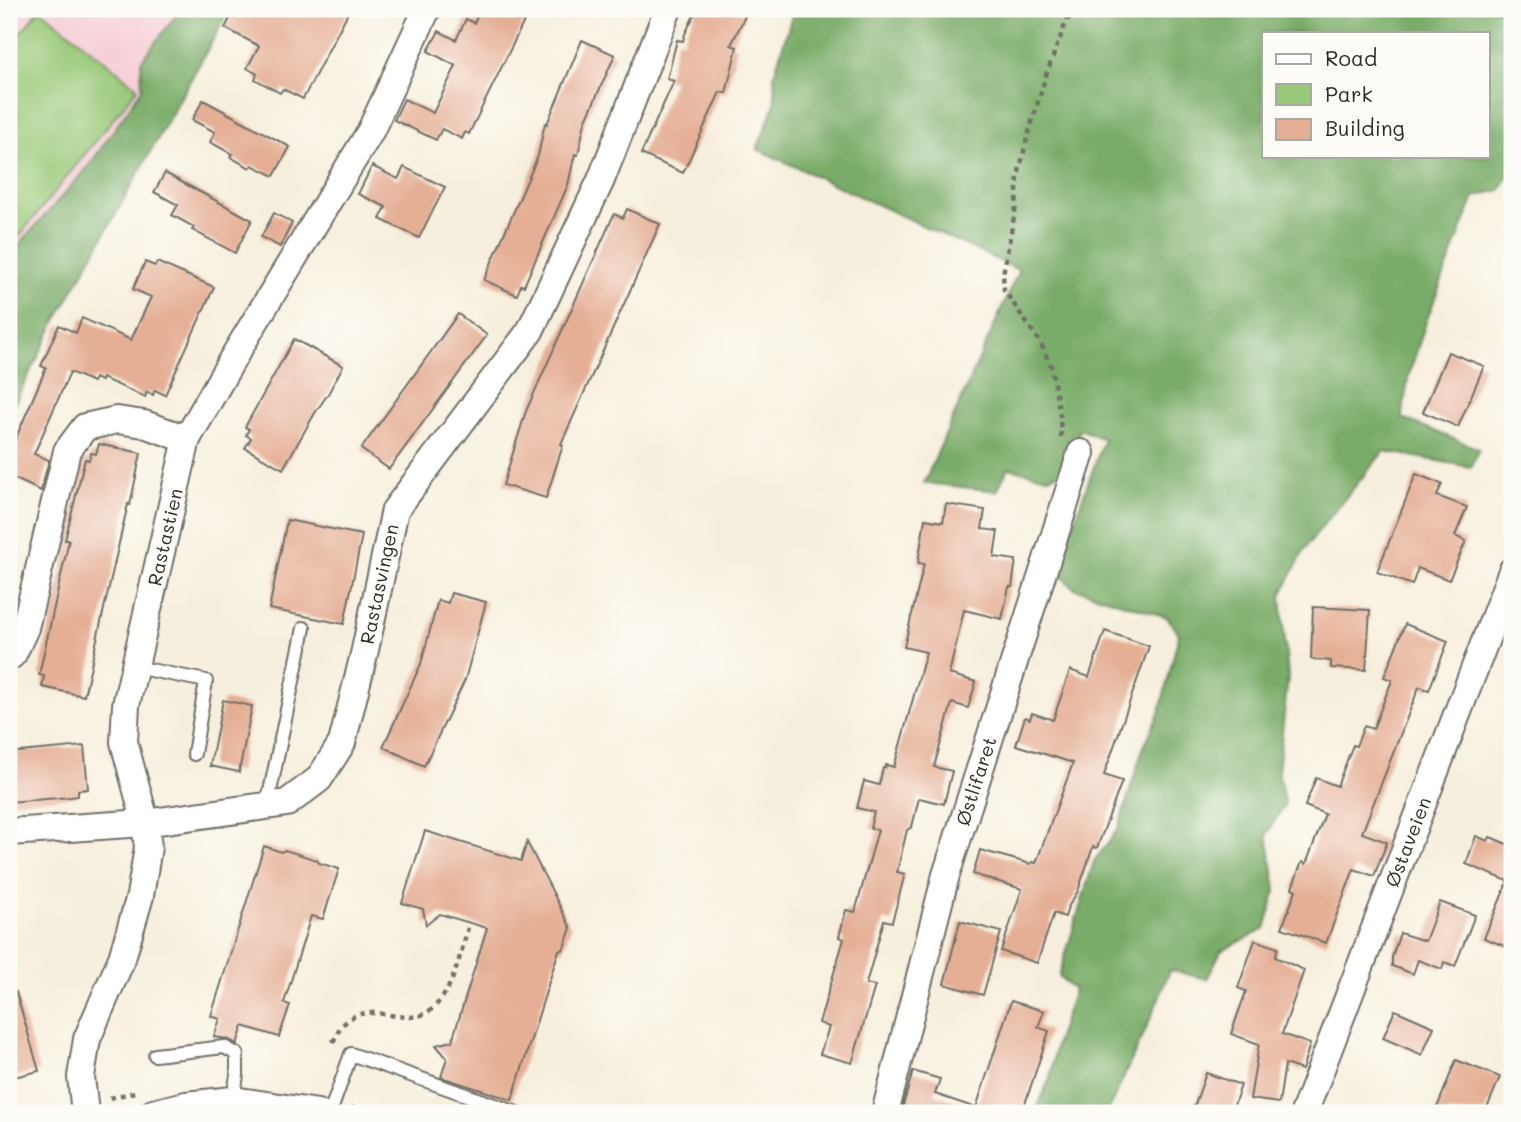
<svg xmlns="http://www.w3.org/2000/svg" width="1521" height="1122" font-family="Mali,sans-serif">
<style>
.built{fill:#f6cfd6}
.green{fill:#97c877;stroke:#617a51;stroke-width:2}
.forest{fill:#79ac68;stroke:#526c4a;stroke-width:2;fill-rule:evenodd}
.building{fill:#e5af95}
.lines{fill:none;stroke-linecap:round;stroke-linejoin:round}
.lane-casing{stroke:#727069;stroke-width:16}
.street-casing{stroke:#727069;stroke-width:30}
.path{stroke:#727069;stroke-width:4.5;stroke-dasharray:5 5;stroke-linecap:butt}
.lane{stroke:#fff;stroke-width:12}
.street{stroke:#fff;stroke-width:26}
.labels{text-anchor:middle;stroke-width:5;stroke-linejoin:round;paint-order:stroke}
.street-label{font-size:19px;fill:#2b2b2b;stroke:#fdfcf7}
</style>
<rect width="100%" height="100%" fill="#fdfcf7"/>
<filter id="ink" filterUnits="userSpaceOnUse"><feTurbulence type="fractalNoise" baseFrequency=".0143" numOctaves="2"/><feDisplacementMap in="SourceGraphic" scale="14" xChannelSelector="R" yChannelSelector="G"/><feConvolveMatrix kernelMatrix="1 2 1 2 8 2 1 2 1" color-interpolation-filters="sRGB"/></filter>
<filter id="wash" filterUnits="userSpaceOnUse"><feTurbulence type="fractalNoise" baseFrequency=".00686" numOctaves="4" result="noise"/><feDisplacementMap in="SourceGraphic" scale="28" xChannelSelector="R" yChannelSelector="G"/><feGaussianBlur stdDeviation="1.57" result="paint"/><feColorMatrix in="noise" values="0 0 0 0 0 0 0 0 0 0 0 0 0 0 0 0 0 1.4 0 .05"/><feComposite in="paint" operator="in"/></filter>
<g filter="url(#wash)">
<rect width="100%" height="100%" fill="#f7efdd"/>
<polygon class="built" points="9,9 181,9 141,61 142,89 88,167 9,256"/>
<polygon class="green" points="40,9 138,88 9,249 9,47"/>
<g class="forest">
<polygon points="181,9 230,9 55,323 9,414 9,256 88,167 142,89 141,61"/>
<path d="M794,9H1512V167L1501,190L1474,197L1426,322L1408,378L1402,418L1479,449L1471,467L1384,451L1327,520L1305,549L1281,595L1288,677L1278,771L1285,804L1267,834L1276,889L1265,929L1221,951L1207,979L1170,970L1149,1022L1107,1113H1035L1050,1078L1056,1044L1074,990L1059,976L1094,861L1118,829L1142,751L1160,711L1179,634L1167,617L1074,588L1056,571L1104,439L1080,429L1064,472L1048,477L1008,468L997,491L924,483L1019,270L757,149L775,103L774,75ZM1264,33H1488V156H1264Z"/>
</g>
<g id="blocks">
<g class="building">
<polygon points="235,9 350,9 303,99 283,89 280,93 255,79 257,74 247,68 259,46 225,28"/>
<polygon points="481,9 530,9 469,134 465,132 462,139 442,129 436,140 394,120 404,99 433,113 456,66 428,51 439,31 456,40 466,19 474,23"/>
<polygon points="697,9 734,9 746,14 731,45 737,47 726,93 720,92 683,173 641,154 674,81 667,79 677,40 683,41 685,34"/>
<polygon points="582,40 615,55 585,122 578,155 575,154 568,185 524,286 521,285 517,295 484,280 538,156 545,123 547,124"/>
<polygon points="203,100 290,147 274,176 252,165 250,168 230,157 232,154 210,142 215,132 192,120"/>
<polygon points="372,166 398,179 404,167 445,187 419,238 380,219 386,207 358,194"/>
<polygon points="165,173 252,220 235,253 192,230 194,227 172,215 178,205 154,192"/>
<polygon points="627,209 660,224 561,444 563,445 546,498 503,485 526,411 614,214 623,218"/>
<polygon points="274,213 292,223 280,247 261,237"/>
<polygon points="145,262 155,266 157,262 214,287 165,395 155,390 153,395 147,392 145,397 102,378 101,381 95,378 93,382 70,372 34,454 49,460 41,491 9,476 9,454 46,368 41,366 59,325 76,333 82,318 131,340 151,297 133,289"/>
<polygon points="458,314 487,335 389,469 361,449"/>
<polygon points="294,339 343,366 328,394 315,413 283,469 245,448 251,438 246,435 249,429 245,427"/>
<polygon points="1448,352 1484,366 1458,427 1423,412"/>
<polygon points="99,444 141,453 130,505 128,504 84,696 42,687 44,676 39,675 69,540 65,540 85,459 89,460 91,453 96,454"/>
<polygon points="1416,474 1442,484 1437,496 1467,507 1455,536 1466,541 1449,580 1418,568 1412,585 1377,572"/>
<polygon points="946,504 985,510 982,529 998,531 994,557 1016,560 1012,587 1009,587 1002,619 964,610 949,674 976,682 968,708 952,703 934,767 952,771 944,804 919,798 912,827 907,830 897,872 905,874 892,922 884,920 866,984 875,986 852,1063 820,1054 829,1027 819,1023 844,939 839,937 846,910 855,912 878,830 870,828 874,812 857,808 864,781 879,785 883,768 885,768 886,765 894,767 926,652 904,647 924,564 918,563 925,519 943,522"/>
<polygon points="287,520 362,535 344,624 269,609"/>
<polygon points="451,593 486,602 465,680 424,766 383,747 421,664 438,600 448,603"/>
<polygon points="1313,607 1370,610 1366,670 1331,668 1331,661 1311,659"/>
<polygon points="1405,624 1448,641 1429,690 1419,687 1362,833 1387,842 1374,876 1354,869 1326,943 1282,928 1296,890 1292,888 1302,862 1306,864 1325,814 1305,806 1316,778 1337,786 1353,745 1356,746 1364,726 1373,729 1392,680 1384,677"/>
<polygon points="1105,631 1149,646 1104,775 1122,781 1097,848 1093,847 1078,891 1068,907 1065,917 1054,913 1037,963 1001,951 1022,889 973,874 980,850 1031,864 1032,862 1036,863 1073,763 1016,745 1025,717 1030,719 1032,713 1053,720 1070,670 1089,677"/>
<polygon points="223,700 252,706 239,772 210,766"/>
<polygon points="84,746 88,789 78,790 78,796 71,797 9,802 9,753"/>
<polygon points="425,831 521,861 527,842 571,928 563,950 559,950 512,1100 441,1077 447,1058 436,1045 452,1041 487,928 440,914 426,925 423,909 402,903"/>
<polygon points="1476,836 1488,841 1490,837 1512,846 1512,949 1484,938 1508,881 1466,864"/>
<polygon points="264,846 281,852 285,850 317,860 319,863 339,869 323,919 311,916 284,1003 290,1005 279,1037 243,1026 237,1044 227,1039 214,1037 220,1019 211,1016"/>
<polygon points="1440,902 1475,915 1455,966 1444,962 1442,969 1418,960 1413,974 1392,966 1392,957 1400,933 1425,941"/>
<polygon points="960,921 1001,932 983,995 944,984"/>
<polygon points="1255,940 1278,948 1275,957 1304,970 1282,1034 1310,1044 1302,1070 1285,1064 1279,1103 1250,1099 1259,1044 1231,1034 1246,991 1238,988"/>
<polygon points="16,992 39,1071 14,1077 9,1058 9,993"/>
<polygon points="1011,1001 1044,1011 1038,1027 1049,1031 1022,1113 901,1113 913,1071 940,1079 935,1094 976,1108"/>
<polygon points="1395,1010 1434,1027 1422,1055 1383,1038"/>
<polygon points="1456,1060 1500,1077 1485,1113 1435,1113"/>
<polygon points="1206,1073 1241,1085 1231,1113 1192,1113"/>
</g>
</g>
</g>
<g filter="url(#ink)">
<use href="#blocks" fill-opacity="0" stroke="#727069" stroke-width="2"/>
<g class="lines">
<g class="lane-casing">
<g id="lane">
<polyline points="135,667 206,681 194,754"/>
<polyline points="267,806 304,628"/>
<polyline points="155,1055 224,1047 237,1054 237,1075 233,1100"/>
<polyline points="330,1113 351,1054 517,1113"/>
</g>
</g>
<g class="street-casing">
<g id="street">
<polyline points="9,657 13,654 25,628 67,451 85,427 117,420 144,424 187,439"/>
<polyline points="9,832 145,823 287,803 319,779 342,743 365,650 395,510 530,331 601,180 668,9"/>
<polyline points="85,1113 81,1077 87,1039 122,958 140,896 148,847 144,817 124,742 126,705 187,439 233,358 370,132 427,9"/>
<polyline points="153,1113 186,1105 233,1100 318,1113"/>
<polyline points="885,1113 946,875 1081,453"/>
<polyline points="1304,1113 1512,571"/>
</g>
</g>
<g class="path">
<polyline points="1061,437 1060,415 1051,366 1040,342 1004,290 1003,274 1016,206 1018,176 1027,139 1046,75 1066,22 1074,9"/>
<path d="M333,1042C336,1037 338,1031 341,1027C367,994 406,1033 433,1008C454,989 460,954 468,928"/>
<polyline points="110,1098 139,1091"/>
<polyline points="351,1107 365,1113"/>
</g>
<use href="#lane" class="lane"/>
<use href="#street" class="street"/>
</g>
</g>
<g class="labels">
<g class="street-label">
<text transform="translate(165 537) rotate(-77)" y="7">Rastastien</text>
<text transform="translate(379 584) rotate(-78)" y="7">Rastasvingen</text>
<text transform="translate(976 781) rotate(-72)" y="7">Østlifaret</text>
<text transform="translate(1408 842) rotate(-69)" y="7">Østaveien</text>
</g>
</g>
<rect width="1521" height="1122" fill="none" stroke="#fdfcf7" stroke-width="35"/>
<rect x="1262" y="32" width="228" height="126" fill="#fdfcf7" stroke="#a9a8a5" stroke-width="2"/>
<rect x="1276" y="54" width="35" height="10" fill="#ffffff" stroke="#a9a8a5" stroke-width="2"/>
<text x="1325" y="66" font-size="21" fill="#2b2b2b">Road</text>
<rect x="1276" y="84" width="35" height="21" fill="#97c877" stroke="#a9a8a5" stroke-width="2"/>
<text x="1325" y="102" font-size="21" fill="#2b2b2b">Park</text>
<rect x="1276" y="119" width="35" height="21" fill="#e5af95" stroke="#a9a8a5" stroke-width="2"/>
<text x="1325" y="136" font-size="21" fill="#2b2b2b">Building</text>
</svg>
